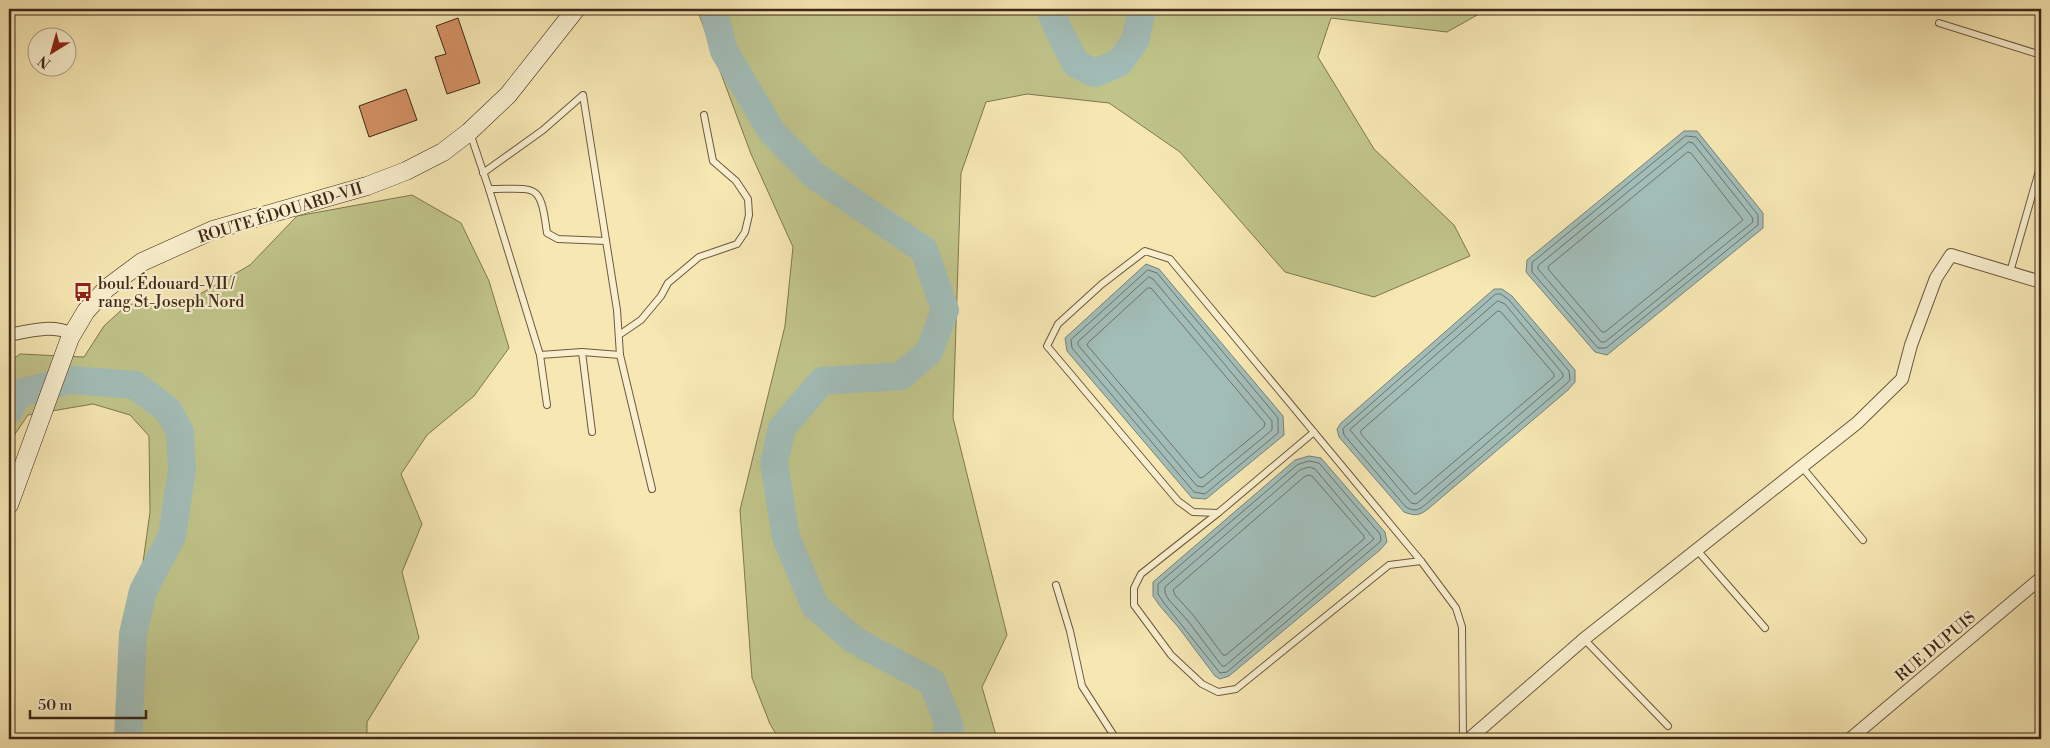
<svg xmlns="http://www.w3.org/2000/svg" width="2050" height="748" font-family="'Libre Bodoni',serif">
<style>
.green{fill:#c0c48a;stroke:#807652}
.water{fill:#a2bdb8;stroke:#7a8178}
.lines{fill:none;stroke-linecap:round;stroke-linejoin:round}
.shore{stroke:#707268;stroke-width:1}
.river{stroke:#a2bdb8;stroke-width:28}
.building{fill:#d49164;stroke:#3f2819}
.service-casing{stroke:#6d5840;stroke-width:8}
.minor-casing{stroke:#6d5840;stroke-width:14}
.secondary-casing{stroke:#3f2819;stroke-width:19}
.service{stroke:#f9efce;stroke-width:6}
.minor{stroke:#f9efce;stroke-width:12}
.secondary{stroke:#f9efce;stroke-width:18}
.labels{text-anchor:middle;stroke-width:4.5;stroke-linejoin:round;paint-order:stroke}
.street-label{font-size:16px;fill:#3f2819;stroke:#f9efce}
.poi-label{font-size:16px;fill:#3f2819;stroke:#f9efce;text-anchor:start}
</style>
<rect width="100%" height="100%" fill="#f6e7b3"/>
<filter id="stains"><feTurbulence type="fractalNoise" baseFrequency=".004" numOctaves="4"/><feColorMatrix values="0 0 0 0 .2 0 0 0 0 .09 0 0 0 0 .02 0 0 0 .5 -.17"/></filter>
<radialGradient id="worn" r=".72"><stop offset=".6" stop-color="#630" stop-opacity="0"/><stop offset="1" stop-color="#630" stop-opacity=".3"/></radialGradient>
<g class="green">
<polygon points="697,9 1488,9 1447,32 1331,18 1318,57 1374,149 1454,225 1470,256 1374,297 1285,272 1180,152 1109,103 1027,94 986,102 961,173 953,418 1007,635 982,687 997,739 779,739 770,724 752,678 740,510 785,326 793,247 751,154"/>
<polygon points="412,195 461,223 489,281 509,348 474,396 427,435 401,474 422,524 402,572 419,638 367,722 367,739 114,739 123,706 150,512 149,436 130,415 93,404 28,415 9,443 9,362 20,354 84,357 104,326 128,304 181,305 250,265 297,216"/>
</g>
<g class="water">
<polygon points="1684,131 1697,131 1763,213 1763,228 1607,355 1595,352 1526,272 1527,260"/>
<polygon points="1146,264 1159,269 1283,416 1284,435 1206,499 1192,498 1067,351 1065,338"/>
<path d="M1494,289H1502L1512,296L1575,370V382L1568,390L1428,509C1419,516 1415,516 1404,512L1339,437L1337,429L1341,423Z"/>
<polygon points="1309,456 1321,458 1385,532 1387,542 1380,550 1229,676 1220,679 1215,676 1179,628 1160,606 1153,596 1153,582 1295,460"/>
</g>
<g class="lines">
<g class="shore">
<polygon points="1686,136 1696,137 1758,215 1758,225 1606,348 1598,348 1532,272 1532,263"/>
<polygon points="1689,142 1693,143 1752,217 1753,222 1605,342 1601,342 1538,269 1538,266"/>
<polygon points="1688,152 1691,153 1743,220 1605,332 1602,332 1549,270 1548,267"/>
<polygon points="1148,270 1157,273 1278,418 1278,433 1205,494 1194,492 1072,348 1071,340"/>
<polygon points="1149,277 1153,279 1272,421 1272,430 1203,487 1197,486 1078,345 1078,342"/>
<polygon points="1148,288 1151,288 1265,423 1264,427 1202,478 1199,477 1087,345 1088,343"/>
<path d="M1496,294H1501L1509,300L1569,371L1570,380L1564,386L1425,505C1418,510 1415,512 1406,507L1344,435L1343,429Z"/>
<polygon points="1498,301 1505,304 1563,374 1563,377 1421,500 1416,504 1411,503 1350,430"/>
<polygon points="1498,311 1501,312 1554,374 1554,377 1416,494 1414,494 1361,434 1361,431"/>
<polygon points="1309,461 1319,463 1380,534 1381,541 1227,672 1220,673 1164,603 1158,594 1158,584 1297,465"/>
<polygon points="1310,467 1315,469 1374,539 1225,666 1222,666 1188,621 1169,600 1165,593 1165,587 1300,470"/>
<polygon points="1309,475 1312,476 1364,536 1364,539 1226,655 1223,655 1194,616 1175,595 1173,590 1304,477"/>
</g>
<g class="river">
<polyline points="713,9 724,51 772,132 814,175 924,250 945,310 929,352 901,376 822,381 782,428 774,463 786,537 815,606 854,640 932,682 950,727 943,739"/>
<polyline points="1050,9 1058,29 1076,64 1095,73 1119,63 1135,41 1142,9"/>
<polyline points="9,410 19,393 71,380 135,385 168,410 180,432 182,469 172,536 143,591 133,634 128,739"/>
</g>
</g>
<g class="building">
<polygon points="458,18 480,83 447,94 435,57 446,54 436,26"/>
<polygon points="406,89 417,120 369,137 359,106"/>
</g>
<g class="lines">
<g class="service-casing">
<g id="service">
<polyline points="1939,23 2041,55"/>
<polyline points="470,133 489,189 540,355 582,352 620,355 617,310 583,95 543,130 483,173"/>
<path d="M489,189C538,189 540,182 547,233L558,239L606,241"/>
<polyline points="2010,272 2041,164"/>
<polyline points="619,335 641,320 661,296 668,283 699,257 737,244 745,232 749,215 748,199 736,181 713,161 704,115"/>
<polyline points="582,352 592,432"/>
<polyline points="540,355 547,405"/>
<polyline points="620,355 652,489"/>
<polyline points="1314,432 1218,513 1193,512 1178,501 1047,346 1058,324 1102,284 1145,251 1170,259 1421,561"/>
<polyline points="1802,467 1863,540"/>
<polyline points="1218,513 1141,574 1134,588 1134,605 1171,655 1202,684 1218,692 1236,689 1389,565 1421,561 1456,608 1462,627 1463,739"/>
<polyline points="1697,550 1765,628"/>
<polyline points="1056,585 1070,631 1082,686 1116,739"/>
<polyline points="1584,639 1668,726"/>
</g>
</g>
<g class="minor-casing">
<g id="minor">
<path d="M9,335C29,331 52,324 72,334"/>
<polyline points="1469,739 1584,639 1857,423 1902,379 1911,345 1936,278 1951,255 2041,282"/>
<polyline points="1850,739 2041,578"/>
</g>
</g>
<g class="secondary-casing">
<polyline id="secondary" points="9,505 70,338 86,311 107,288 142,262 213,230 367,186 406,171 443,152 469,132 508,95 576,9"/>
</g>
<use href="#service" class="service"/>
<use href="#minor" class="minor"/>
<use href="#secondary" class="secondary"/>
</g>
<defs>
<g id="bus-bare" transform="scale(1.5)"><path d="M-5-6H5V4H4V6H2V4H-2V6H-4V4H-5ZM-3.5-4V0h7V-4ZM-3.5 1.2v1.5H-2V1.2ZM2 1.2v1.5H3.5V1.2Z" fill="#8f2418" stroke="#f9efce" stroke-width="2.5" paint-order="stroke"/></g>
</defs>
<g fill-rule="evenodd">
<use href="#bus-bare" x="83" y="292"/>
</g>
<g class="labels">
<g class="street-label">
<text transform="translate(280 212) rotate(-17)" y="6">ROUTE ÉDOUARD-VII</text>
<text transform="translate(1935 646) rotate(-40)" y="6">RUE DUPUIS</text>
</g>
<g class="poi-label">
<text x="98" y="289">boul. Édouard-VII /<tspan x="98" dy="18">rang St-Joseph Nord</tspan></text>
</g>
</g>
<rect width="2050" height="748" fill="none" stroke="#f6e7b3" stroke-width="30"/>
<rect x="10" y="10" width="2030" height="728" fill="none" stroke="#3f2819" stroke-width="2.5"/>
<rect x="15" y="15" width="2020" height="718" fill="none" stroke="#3f2819"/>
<g transform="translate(52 52) rotate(217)"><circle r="24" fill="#f9efce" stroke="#af9f86"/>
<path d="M0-4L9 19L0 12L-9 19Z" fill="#8f2418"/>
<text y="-8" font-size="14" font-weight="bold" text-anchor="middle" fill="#3f2819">N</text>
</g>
<path d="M30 710v8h116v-8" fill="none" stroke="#3f2819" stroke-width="2.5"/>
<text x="38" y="710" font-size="15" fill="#3f2819" stroke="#f9efce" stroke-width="4" paint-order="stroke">50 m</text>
<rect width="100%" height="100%" filter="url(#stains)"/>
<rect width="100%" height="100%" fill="url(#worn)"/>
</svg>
